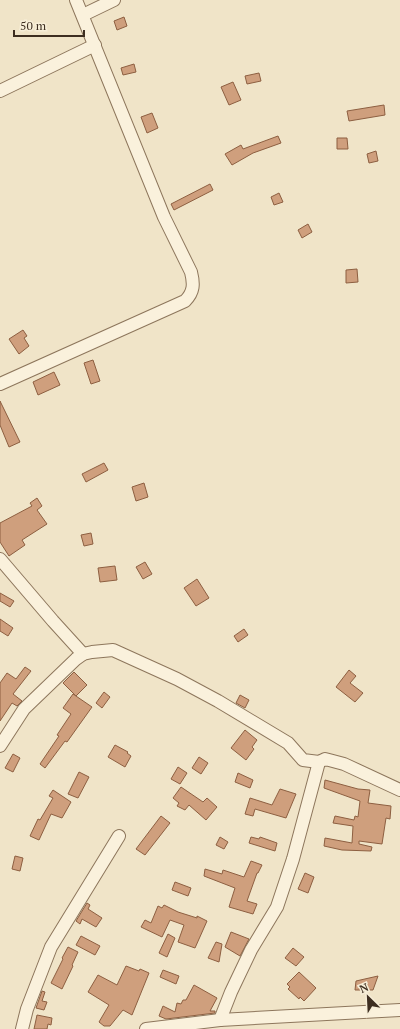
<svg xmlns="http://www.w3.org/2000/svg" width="400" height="1029" font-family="'PT Serif',serif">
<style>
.building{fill:#cf9f7d;stroke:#8d5f41}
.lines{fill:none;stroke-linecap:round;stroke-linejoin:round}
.minor-casing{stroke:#8d765c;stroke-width:14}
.minor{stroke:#faf1dc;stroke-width:12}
</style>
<rect width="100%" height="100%" fill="#f0e4c8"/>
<g class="building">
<polygon points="124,17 127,26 117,30 114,21"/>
<polygon points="134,64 136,72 123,75 121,68"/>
<polygon points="259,73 261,81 247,84 245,76"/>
<polygon points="233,82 241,100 229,105 221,87"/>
<polygon points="384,105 385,115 349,121 347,111"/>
<polygon points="152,113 158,128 147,133 141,117"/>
<polygon points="278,136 281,143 253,153 232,165 225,154 241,145 243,149"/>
<polygon points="337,138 347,138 348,149 337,149"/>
<polygon points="376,151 378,161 369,163 367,154"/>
<polygon points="210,184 213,190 174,210 171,204"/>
<polygon points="279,193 283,202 274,205 271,197"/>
<polygon points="308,224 312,232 302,238 298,230"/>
<polygon points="357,269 358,282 346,283 346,270"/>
<polygon points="23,330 27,336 24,338 29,346 19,354 9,339"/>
<polygon points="93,360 100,381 91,384 84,363"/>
<polygon points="54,372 60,385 38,395 33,382"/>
<polygon points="0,401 20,442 9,447 0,425"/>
<polygon points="104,463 108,470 86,482 82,474"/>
<polygon points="144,483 148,497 136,501 132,487"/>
<polygon points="37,498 42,506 37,510 47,524 22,540 25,545 9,556 0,542 0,523 32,506 30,503"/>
<polygon points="91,533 93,544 84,546 81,535"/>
<polygon points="145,562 152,574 143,579 136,567"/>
<polygon points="115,566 117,580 100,582 98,568"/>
<polygon points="197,579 209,598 196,606 184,588"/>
<polygon points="0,593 14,601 10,607 0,601"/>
<polygon points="0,619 13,628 8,636 0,631"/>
<polygon points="244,629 248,635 238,642 234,636"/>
<polygon points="25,667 31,671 13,694 22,701 17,706 12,703 0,721 0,683 7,673 16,679"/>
<polygon points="349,670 356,676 350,683 363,693 355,702 336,687"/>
<polygon points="74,672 87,685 76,696 63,683"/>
<polygon points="104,692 110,697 102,708 96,703"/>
<polygon points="73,694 92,707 67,742 65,741 45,768 40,764 59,736 57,735 71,714 63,708"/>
<polygon points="240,695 249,700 245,708 236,703"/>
<polygon points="245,730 257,740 252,747 254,749 246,760 231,748"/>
<polygon points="115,745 128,752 127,753 131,756 125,767 108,757"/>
<polygon points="13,754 20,758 13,772 5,768"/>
<polygon points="199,757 208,763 201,774 192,768"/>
<polygon points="178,767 187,773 180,784 171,779"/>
<polygon points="79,772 89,777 78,798 68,794"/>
<polygon points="238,773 253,780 250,788 235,782"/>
<polygon points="325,780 358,789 370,790 368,803 391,806 390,819 386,818 382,844 359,841 359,844 372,847 371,851 342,850 324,846 325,838 352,843 353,826 333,823 335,816 354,820 355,816 358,817 360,801 324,788"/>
<polygon points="181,787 203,802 207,798 217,807 206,820 189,805 185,810 177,806 179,803 173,798"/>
<polygon points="280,789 296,794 286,818 255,809 253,816 245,814 250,798 272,805"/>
<polygon points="53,790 71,802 62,818 51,814 39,840 30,836 38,819 40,820 53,798 49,796"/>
<polygon points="161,816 170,823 145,855 136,849"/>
<polygon points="220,837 228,842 224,849 216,845"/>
<polygon points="251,837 259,839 260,837 277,843 275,851 249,843"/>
<polygon points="15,856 23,858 20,871 12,869"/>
<polygon points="251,861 262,865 258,873 257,873 247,901 257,904 253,914 229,907 235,888 204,876 205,869 222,874 223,870 244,877"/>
<polygon points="305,873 314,877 308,893 298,889"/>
<polygon points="175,882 191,888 188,896 172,890"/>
<polygon points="87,903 90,905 88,909 102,918 96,927 82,919 80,924 76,921"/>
<polygon points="164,905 178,912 197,918 197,916 207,921 195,948 178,942 184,925 170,920 162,937 141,927 145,920 151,923 158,906 162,908"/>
<polygon points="231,932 249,939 240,956 225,947"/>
<polygon points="168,934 175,938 167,957 159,953"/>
<polygon points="81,936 100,946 95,955 76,945"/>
<polygon points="216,942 222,944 219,962 208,958"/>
<polygon points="68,947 78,952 72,965 73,966 62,989 51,983 63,959 62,958"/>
<polygon points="293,948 304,957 296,966 285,958"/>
<polygon points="126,966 139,971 140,969 149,973 132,1015 123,1010 110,1026 104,1026 99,1022 109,1005 88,992 98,975 117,985"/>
<polygon points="163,970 179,976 176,984 160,977"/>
<polygon points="299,972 316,988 304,1001 300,997 299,999 288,989 290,987 287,984"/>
<polygon points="378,976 373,990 355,990 356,981"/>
<polygon points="194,985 217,998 210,1011 215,1011 215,1013 166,1019 159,1016 163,1006 175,1012 177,1003 181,1004 183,1000 186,1000"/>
<polygon points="42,991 45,992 42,1001 47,1002 44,1010 36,1008"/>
<polygon points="37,1015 52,1018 51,1025 48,1024 47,1029 34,1029"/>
</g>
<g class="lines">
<g class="minor-casing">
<g id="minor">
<polyline points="83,15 114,0"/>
<polyline points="0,91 95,45"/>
<path d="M0,384L185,301C194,292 194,284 191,272L164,217L76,0"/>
<polyline points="0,559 53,621 83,654"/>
<polyline points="0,746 24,709 76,659 83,654 92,652 113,650 177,679 218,701 288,743 303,760 319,762 325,759 329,760 344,764 400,790"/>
<polyline points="220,1020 231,992 251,950 277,907 293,859 319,762"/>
<polyline points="22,1029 27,1009 51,947 119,836"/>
<polyline points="146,1029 220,1020 400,1010"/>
</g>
</g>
<use href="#minor" class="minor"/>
</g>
<g transform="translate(368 997) rotate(336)" stroke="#f7eed8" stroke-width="3" paint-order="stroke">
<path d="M0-3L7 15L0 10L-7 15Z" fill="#3d2e20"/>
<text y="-6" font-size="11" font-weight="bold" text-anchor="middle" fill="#3d2e20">N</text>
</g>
<path d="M14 30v6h70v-6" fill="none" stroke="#3d2e20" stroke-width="2"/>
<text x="20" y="30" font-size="12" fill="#3d2e20" stroke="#f7eed8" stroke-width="3" paint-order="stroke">50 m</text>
</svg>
